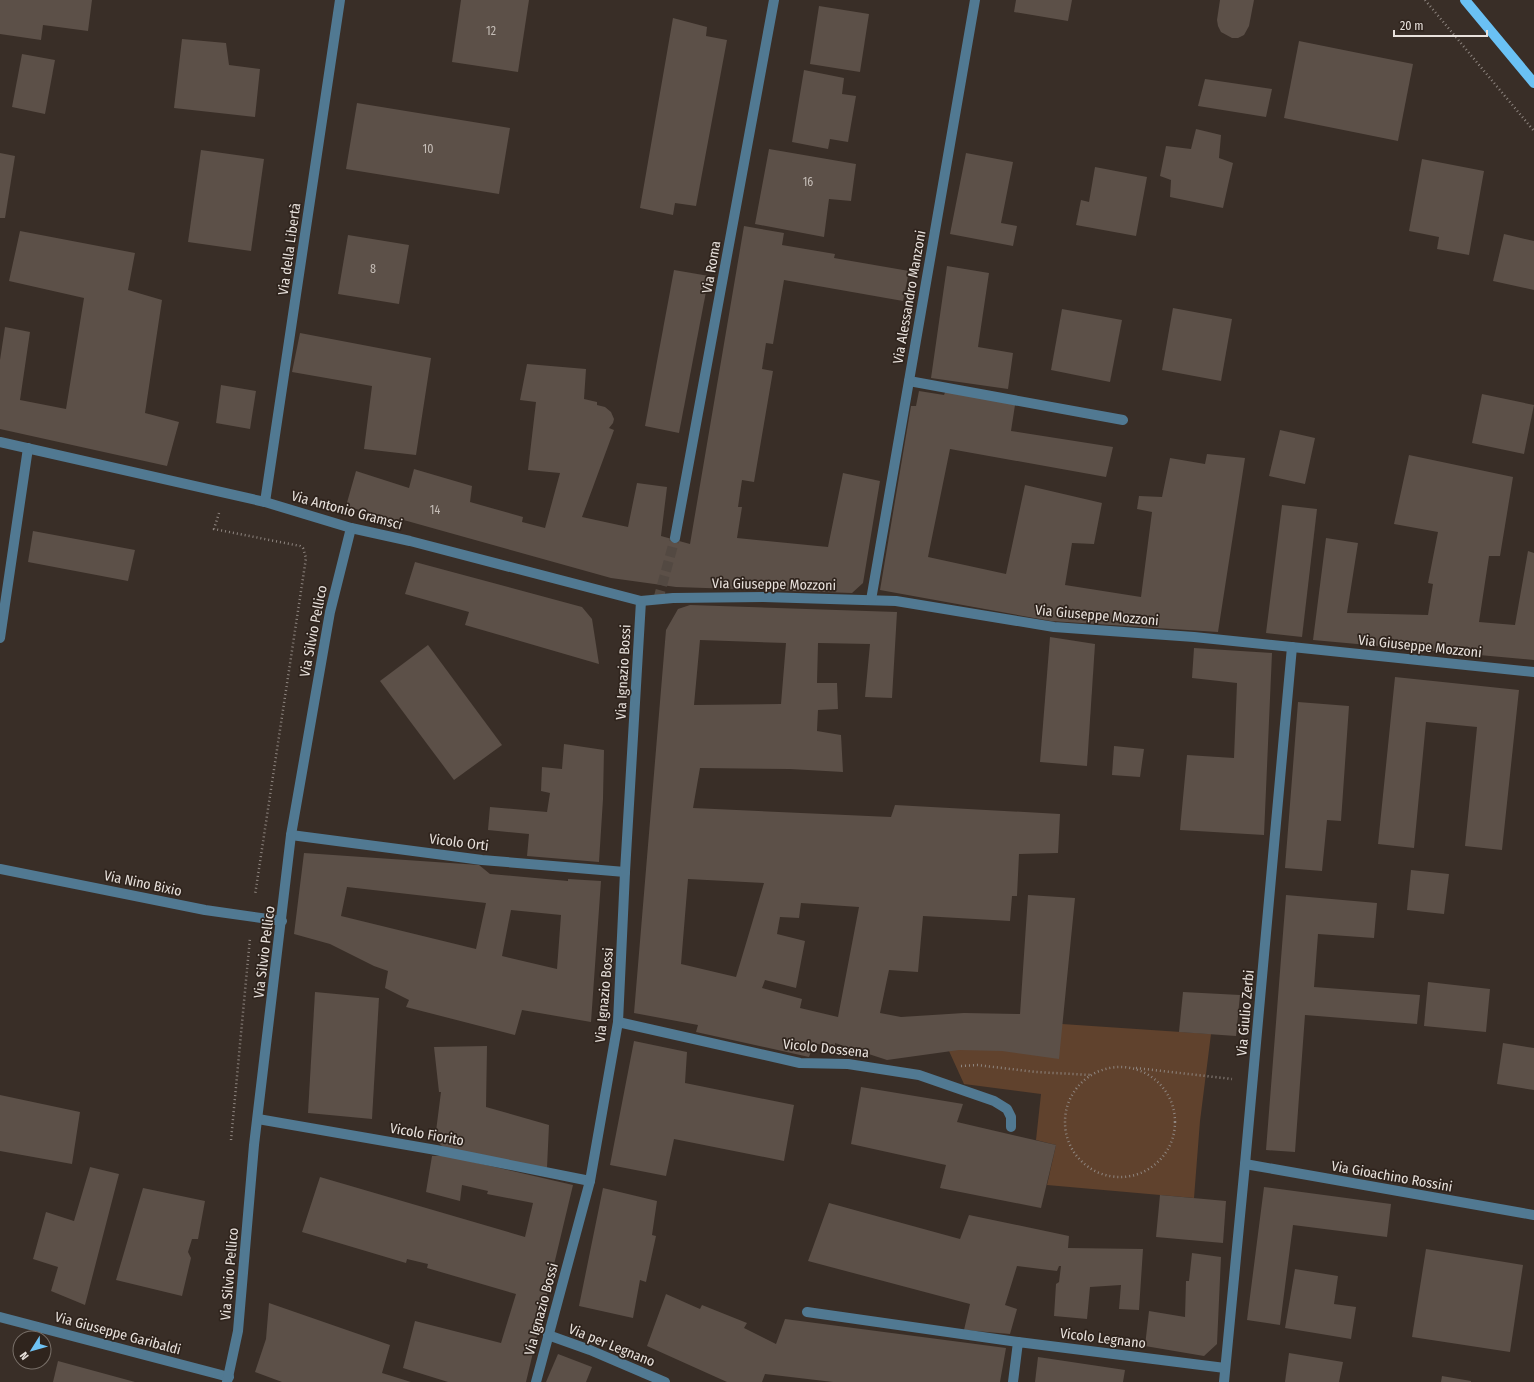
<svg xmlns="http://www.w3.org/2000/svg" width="1534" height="1382" font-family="'Fira Sans Condensed',sans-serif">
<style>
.green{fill:#60422d}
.building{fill:#5c5048;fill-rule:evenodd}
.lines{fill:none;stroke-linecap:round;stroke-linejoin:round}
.minor-tunnel{stroke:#534942;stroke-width:10;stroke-dasharray:10 5;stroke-linecap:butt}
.path{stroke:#8f8680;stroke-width:2.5;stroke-dasharray:1 3;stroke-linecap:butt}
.minor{stroke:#517992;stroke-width:10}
.major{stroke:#6ac1f4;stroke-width:10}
.labels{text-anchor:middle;stroke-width:3.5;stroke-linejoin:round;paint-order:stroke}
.number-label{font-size:12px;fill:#c5bdb7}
.street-label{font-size:14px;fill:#e8e1dc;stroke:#2f241d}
</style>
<rect width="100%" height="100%" fill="#392e27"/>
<polygon class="green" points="1062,1024 1211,1034 1200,1121 1194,1198 1047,1185 1056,1145 1036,1140 1041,1094 964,1084 949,1051"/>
<g class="building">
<polygon points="0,0 92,0 88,31 43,25 41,40 0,34"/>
<polygon points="461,0 529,0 518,72 452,62"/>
<polygon points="1016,0 1072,0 1068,21 1014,12"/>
<polygon points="1220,0 1254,0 1249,26 1244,35 1238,38 1232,38 1221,32 1218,26 1217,20"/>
<polygon points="819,6 869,14 860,72 810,64"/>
<polygon points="673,18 707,27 706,36 727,40 696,206 675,203 673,215 640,208"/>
<polygon points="182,39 226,43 229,65 260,69 255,117 174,108"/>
<polygon points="1299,41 1413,64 1398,141 1284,118"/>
<polygon points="22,54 55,60 45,114 12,107"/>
<polygon points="804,70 844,78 842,94 856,96 848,142 830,139 828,149 792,142"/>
<polygon points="1205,79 1272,89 1266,117 1198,106"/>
<polygon points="357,103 510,128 499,194 346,169"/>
<polygon points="1196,129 1221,135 1219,158 1233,163 1223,208 1170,197 1171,180 1160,176 1166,146 1191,149"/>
<polygon points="769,149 856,164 851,201 829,199 824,237 755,224"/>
<polygon points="201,150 264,159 251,251 188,242"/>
<polygon points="0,153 15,156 5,218 0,218"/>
<polygon points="966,153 1013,162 1001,223 1017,226 1013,246 950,234"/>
<polygon points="1422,159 1484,171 1469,255 1437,249 1439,237 1409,231"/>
<polygon points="1095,167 1147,177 1136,236 1076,225 1081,200 1089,202"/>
<polygon points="744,226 784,233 782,245 835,254 834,258 909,271 903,301 784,280 773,344 766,343 762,369 773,371 754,482 742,480 738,507 742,507 737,538 828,547 843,473 880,481 863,583 852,593 676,587 611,578 400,519 400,522 346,506 356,471 409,488 414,469 472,486 470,502 523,517 522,522 545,528 560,473 528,470 536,402 520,400 527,364 586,369 584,399 597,402 597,405 605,407 611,412 614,419 613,423 609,428 614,430 582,517 628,527 637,483 667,487 661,536 690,544"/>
<polygon points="20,231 135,253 128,290 162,300 145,413 179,422 167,466 0,429 0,360 5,327 30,332 20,400 66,409 84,298 9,281"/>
<polygon points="1504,234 1534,241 1534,290 1493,281"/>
<polygon points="348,235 409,245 399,304 338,294"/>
<polygon points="947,266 989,273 978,347 1013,353 1008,389 931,378"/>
<polygon points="674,270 709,276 679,433 645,426"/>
<polygon points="1173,308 1232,319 1221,381 1162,370"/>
<polygon points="1062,309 1122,320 1110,382 1051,370"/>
<polygon points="300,333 431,358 416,455 364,449 372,386 292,372"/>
<polygon points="221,385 256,391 250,429 216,423"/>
<polygon points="946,390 1015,405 1011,431 1113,447 1106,477 950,449 928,557 1006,574 1025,485 1102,503 1094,544 1072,543 1065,585 1141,597 1152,512 1137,509 1139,496 1162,497 1170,458 1205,464 1207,454 1245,458 1218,632 1051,621 880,590 911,406 916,406 919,391 944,395"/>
<polygon points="1482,394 1534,405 1524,454 1472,443"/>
<polygon points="1280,430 1315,438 1305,484 1269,476"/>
<polygon points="1409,455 1513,477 1500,556 1489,556 1479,622 1515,625 1528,551 1534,553 1534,660 1313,640 1326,538 1358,543 1347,613 1428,615 1433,584 1428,583 1438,532 1394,524"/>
<polygon points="1282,505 1317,509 1302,637 1266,633"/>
<polygon points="33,531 135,550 128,581 28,562"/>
<polygon points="415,562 582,607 592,619 599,664 465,625 469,612 405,594"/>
<path d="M690,605L897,612L892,698L865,697L870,644L818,643L817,683H837L838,709L818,710L817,731L841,735L843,772L790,769L700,768L693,808L891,817L895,805L1060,814L1058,853L1019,854L1017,896H1012L1010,921L923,916L918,972L889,970L880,1013L901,1017L964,1013L1020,1014L1028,895L1075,898L1059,1059L1002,1051L959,1050L887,1060L835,1043V1048L814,1043L809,1057L696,1032L698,1025L634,1013L666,630L678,609ZM700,640L786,643L781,704L694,705ZM688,879L764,883L736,977L681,964ZM801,903L859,907L838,1017L800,1008L802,999L762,988L765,980L796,988L805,941L777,934L780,917L799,918Z"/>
<polygon points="1050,637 1095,644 1087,766 1040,762"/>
<polygon points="428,645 502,745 454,780 380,681"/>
<polygon points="1194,648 1272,653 1264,835 1180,830 1187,755 1234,758 1237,683 1192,678"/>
<polygon points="1395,677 1519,690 1502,850 1465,846 1477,727 1426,722 1414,848 1378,844"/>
<polygon points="1298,702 1349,706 1341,821 1327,820 1322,871 1285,868"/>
<polygon points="564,744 604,750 603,799 599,862 527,856 529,834 488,830 490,807 547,812 550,793 541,791 542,767 562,769"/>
<polygon points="1114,746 1144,749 1140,777 1112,775"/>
<path d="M304,853L479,865L490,874L568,881V879L601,881L591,1022L522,1010L515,1035L406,1007L409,1000L385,988L388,971L374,966L330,944L294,934ZM347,887L486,903L476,949L341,916ZM511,910L561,915L557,969L502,956Z"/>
<polygon points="1411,870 1449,874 1444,914 1407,910"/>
<polygon points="1286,895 1377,903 1374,938 1318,934 1314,987 1420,995 1417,1024 1305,1015 1295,1152 1266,1150"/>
<polygon points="1428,982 1490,989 1486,1032 1424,1026"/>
<polygon points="315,992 379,998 372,1119 308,1113"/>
<polygon points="1183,992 1240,995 1236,1036 1179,1032"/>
<polygon points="634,1041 687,1052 685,1083 794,1105 784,1161 674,1139 666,1176 610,1165"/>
<polygon points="1503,1043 1534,1048 1534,1090 1497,1084"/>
<polygon points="487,1046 486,1107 549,1125 547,1168 444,1148 435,1139 441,1092 439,1092 434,1047"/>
<polygon points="861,1087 963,1104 957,1122 1056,1145 1041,1208 940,1188 946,1165 851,1144"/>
<polygon points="0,1095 80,1112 72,1164 0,1151"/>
<polygon points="432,1156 447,1156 573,1185 526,1382 448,1382 403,1368 415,1321 501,1343 516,1294 427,1268 428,1264 407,1259 406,1263 302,1232 320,1177 525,1237 533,1203 487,1194 488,1191 462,1185 460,1201 426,1192"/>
<polygon points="90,1167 119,1174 85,1305 51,1291 58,1267 33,1259 46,1212 74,1221"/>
<polygon points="1264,1187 1391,1204 1387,1237 1293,1225 1280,1325 1247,1320"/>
<polygon points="143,1188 205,1201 198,1239 192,1239 188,1252 191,1258 182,1296 116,1280"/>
<polygon points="603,1188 657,1201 652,1235 656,1236 646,1282 640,1280 633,1318 579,1306"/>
<polygon points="1160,1195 1226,1201 1223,1243 1156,1237"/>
<polygon points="829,1203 960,1239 969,1215 1069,1236 1068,1248 1143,1249 1139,1310 1119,1309 1121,1285 1090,1287 1087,1319 1054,1316 1056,1284 1059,1282 1061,1266 1059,1266 1057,1271 1017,1266 1005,1305 1017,1309 1010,1334 964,1330 970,1304 808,1261"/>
<polygon points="1426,1249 1523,1265 1510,1352 1412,1337"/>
<polygon points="1192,1253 1221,1257 1217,1344 1204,1356 1145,1346 1149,1311 1185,1317 1186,1281 1189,1281"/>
<polygon points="1295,1269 1338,1276 1334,1304 1356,1307 1351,1339 1285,1328"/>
<polygon points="666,1294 700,1309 702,1305 747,1323 744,1328 776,1344 785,1319 1006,1348 1000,1382 833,1382 765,1374 762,1382 727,1382 647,1346"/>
<polygon points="269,1303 390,1345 382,1373 411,1382 282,1382 255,1372 266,1339"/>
<polygon points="1289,1353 1343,1362 1339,1382 1285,1382"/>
<polygon points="558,1354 592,1367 586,1382 546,1382"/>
<polygon points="1038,1357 1125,1370 1123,1382 1035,1382"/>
<polygon points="58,1361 135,1382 53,1382"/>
<polygon points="1442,1376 1471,1381 1471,1382 1441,1382"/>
</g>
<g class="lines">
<polyline class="minor-tunnel" points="658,600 675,538"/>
<g class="path">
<polyline points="1425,0 1534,131"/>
<polyline points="219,513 214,529 300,546 303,548 306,558 255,895"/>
<polyline points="961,1066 977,1065 1036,1072 1091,1075"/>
<circle cx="1120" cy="1122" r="55"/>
<polyline points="1136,1068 1232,1079"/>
<polyline points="231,1140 250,938"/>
</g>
<g class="minor">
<polyline points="909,381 1123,420"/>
<polyline points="0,442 265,502 351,528 410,541 641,601 673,598 763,597 896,601 1054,627 1194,637 1534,672"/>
<polyline points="265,502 340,0"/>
<polyline points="675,538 774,0"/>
<polyline points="871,600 975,0"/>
<polyline points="0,638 28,448"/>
<polyline points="291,835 482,860 625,872"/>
<polyline points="0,869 205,910 282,921"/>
<polyline points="618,1022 800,1063 848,1064 919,1075 994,1101 1007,1109 1011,1117 1011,1127"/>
<polyline points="258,1119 436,1150 590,1181"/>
<polyline points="1245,1164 1534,1215"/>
<polyline points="807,1312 1018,1342"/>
<polyline points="0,1317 229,1377"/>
<polyline points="548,1335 590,1350 665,1382"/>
<polyline points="227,1382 238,1331 254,1145 291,835 330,612 351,528"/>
<polyline points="536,1382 590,1181 618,1022 625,872 641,601"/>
<polyline points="1013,1382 1018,1342 1225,1368"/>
<polyline points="1224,1382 1245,1164 1292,647"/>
</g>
<polyline class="major" points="1465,0 1534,83"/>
</g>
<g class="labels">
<g class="number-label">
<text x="491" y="35">12</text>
<text x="428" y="153">10</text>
<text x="808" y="186">16</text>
<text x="373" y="273">8</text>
<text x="435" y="514">14</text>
</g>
<g class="street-label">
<text transform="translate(289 249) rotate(-82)" y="5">Via della Libertà</text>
<text transform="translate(711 267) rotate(-80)" y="5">Via Roma</text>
<text transform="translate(909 297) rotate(-80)" y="5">Via Alessandro Manzoni</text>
<text transform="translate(347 510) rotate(15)" y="5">Via Antonio Gramsci</text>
<text transform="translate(774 584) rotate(1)" y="5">Via Giuseppe Mozzoni</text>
<text transform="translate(1097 615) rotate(5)" y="5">Via Giuseppe Mozzoni</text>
<text transform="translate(313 631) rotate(-79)" y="5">Via Silvio Pellico</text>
<text transform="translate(1420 646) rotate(6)" y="5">Via Giuseppe Mozzoni</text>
<text transform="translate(623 672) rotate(-87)" y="5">Via Ignazio Bossi</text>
<text transform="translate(459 842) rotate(7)" y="5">Vicolo Orti</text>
<text transform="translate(143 883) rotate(12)" y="5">Via Nino Bixio</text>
<text transform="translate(264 952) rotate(-83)" y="5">Via Silvio Pellico</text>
<text transform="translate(604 995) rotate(-85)" y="5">Via Ignazio Bossi</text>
<text transform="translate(1245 1013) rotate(-85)" y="5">Via Giulio Zerbi</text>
<text transform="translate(826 1048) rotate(6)" y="5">Vicolo Dossena</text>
<text transform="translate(427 1134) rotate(10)" y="5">Vicolo Fiorito</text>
<text transform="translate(1392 1176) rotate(10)" y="5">Via Gioachino Rossini</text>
<text transform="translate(229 1274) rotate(-85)" y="5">Via Silvio Pellico</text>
<text transform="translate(541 1309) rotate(-75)" y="5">Via Ignazio Bossi</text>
<text transform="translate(118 1333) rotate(15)" y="5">Via Giuseppe Garibaldi</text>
<text transform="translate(1103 1338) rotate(7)" y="5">Vicolo Legnano</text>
<text transform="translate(612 1345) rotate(22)" y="5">Via per Legnano</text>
</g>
</g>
<g transform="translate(32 1350) rotate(233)"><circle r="19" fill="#2f241d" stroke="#797069"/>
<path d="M0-3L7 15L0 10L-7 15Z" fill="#6fc2f4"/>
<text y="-6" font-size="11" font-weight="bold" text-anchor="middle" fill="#e8e1dc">N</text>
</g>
<path d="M1394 30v6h93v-6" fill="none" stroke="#e8e1dc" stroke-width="2"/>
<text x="1400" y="30" font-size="12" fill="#e8e1dc" stroke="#2f241d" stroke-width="3" paint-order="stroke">20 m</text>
</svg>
